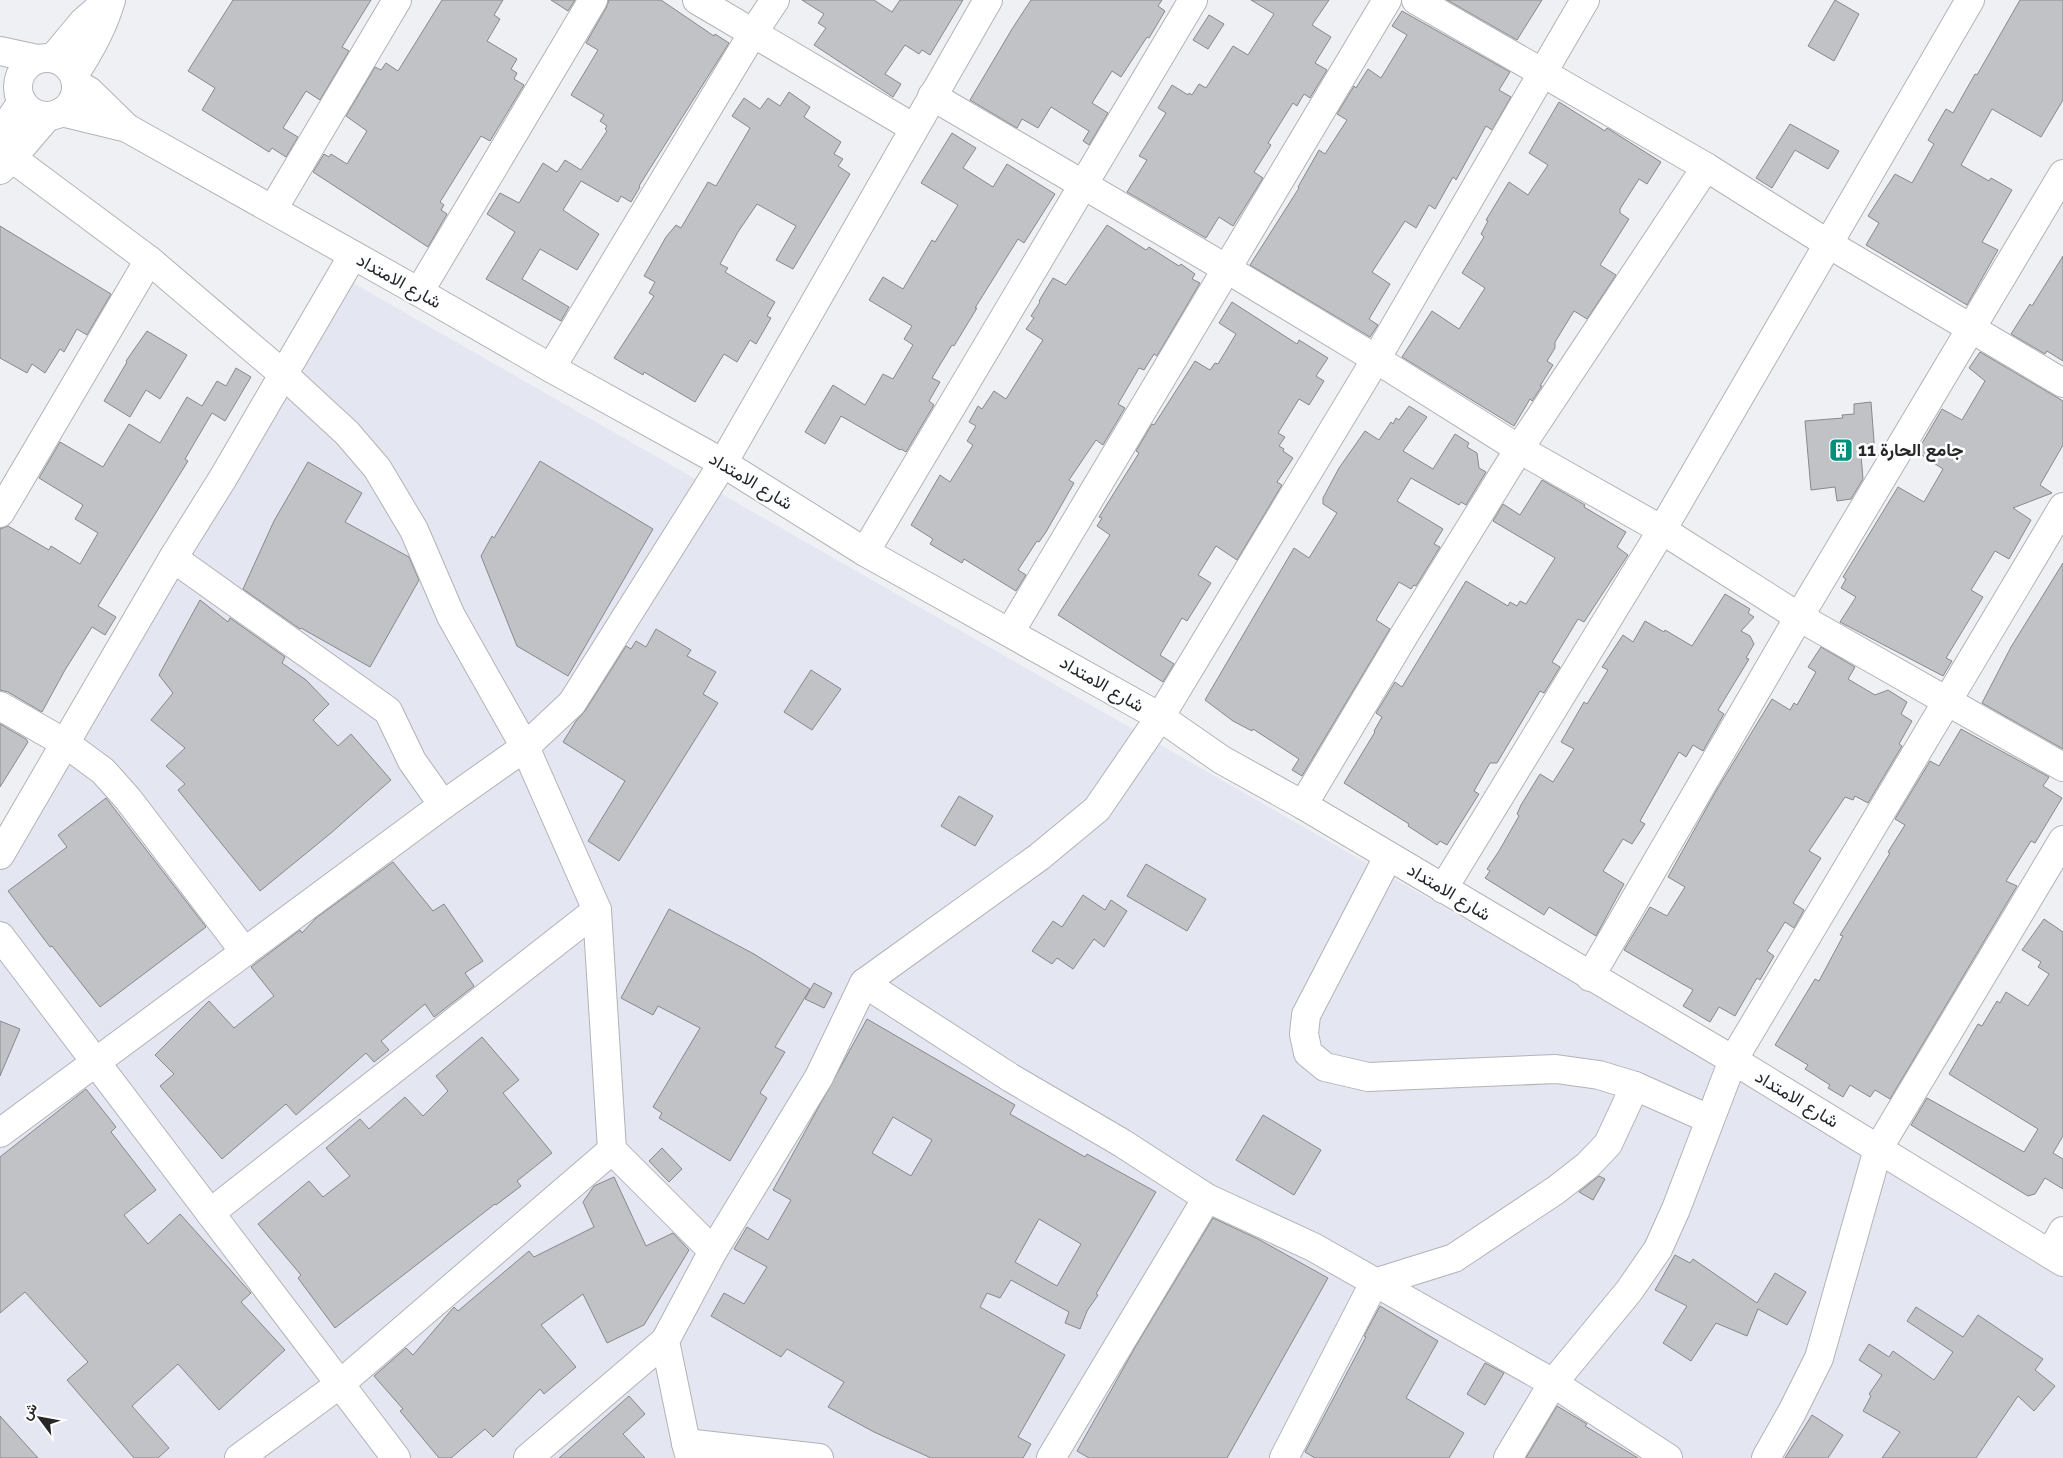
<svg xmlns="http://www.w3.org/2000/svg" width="2063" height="1458" font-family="Raleway,Vazirmatn,sans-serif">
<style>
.built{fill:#e4e6f2}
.building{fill:#c0c2c5;stroke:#87898c;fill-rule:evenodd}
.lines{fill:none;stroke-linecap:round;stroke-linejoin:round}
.minor-casing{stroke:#b2b3b6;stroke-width:30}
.minor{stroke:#fff;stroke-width:28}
.labels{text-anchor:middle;stroke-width:5;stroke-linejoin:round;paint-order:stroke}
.street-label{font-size:18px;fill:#272728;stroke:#fdfeff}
.poi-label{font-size:18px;font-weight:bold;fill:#272728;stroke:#fdfeff;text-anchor:start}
</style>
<rect width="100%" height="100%" fill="#eff0f4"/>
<polygon class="built" points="346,279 2050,1254 2063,1268 2063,1458 0,1458 0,872"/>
<g class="building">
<polygon points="233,0 371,0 342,47 349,51 320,100 306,91 283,128 298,137 286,157 272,148 269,152 202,110 215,88 188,71"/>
<polygon points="442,0 503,0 494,15 500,19 487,41 517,59 511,69 517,73 514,79 524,85 490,141 481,136 440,202 444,205 441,210 447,214 428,247 313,172 324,154 329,157 331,154 347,164 367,131 346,116 375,67 381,70 386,63 398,71"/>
<polygon points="551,0 575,0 568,11"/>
<polygon points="609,0 661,0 714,36 715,34 729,43 639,186 640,187 631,202 621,196 618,202 581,181 563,210 599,234 577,270 540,249 522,279 569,307 561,321 486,279 515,232 487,214 500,193 519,203 543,163 557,172 565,160 581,170 607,131 605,129 607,126 600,121 604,115 571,95 598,50 586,43 606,8"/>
<polygon points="802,0 874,0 892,12 900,0 963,0 930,55 922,50 919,54 905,45 885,74 901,84 893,97 814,45 826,28 818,23 824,14"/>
<polygon points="1031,0 1162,0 1158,6 1165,11 1149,38 1147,37 1121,77 1112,71 1092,103 1108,113 1089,145 1083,141 1089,131 1051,107 1038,128 1022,119 1017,128 970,100 1012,29"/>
<polygon points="1251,0 1329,0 1312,25 1331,37 1315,63 1327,70 1310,98 1304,94 1297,106 1293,103 1268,143 1271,145 1254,172 1263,178 1233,226 1219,217 1206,238 1127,192 1147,160 1139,156 1166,113 1158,108 1172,85 1188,95 1189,93 1192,95 1199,84 1206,88 1233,46 1248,55 1274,14"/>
<polygon points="1447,0 1542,0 1517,40"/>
<polygon points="1835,0 1859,14 1834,61 1808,46"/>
<polygon points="2020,0 2063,0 2063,100 2041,137 1992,109 1961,165 1989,181 1991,178 2012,190 1982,242 1998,250 1967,305 1866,245 1879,223 1868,216 1895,174 1912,183 1934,144 1928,140 1946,109 1953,113 1975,74 1977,75"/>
<polygon points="1402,11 1510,72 1499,90 1511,97 1492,130 1486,126 1456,180 1453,177 1435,209 1429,205 1416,228 1405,221 1372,272 1390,284 1369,319 1378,325 1370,337 1250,265 1299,188 1298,187 1319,150 1325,154 1347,120 1337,114 1354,86 1356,88 1368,69 1381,78 1407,35 1392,26"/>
<polygon points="1209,15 1224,24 1208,49 1193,40"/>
<polygon points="789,92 810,107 804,117 841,142 834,154 843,159 838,166 850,174 793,269 776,260 796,226 757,204 738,232 720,264 728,268 725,272 775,302 767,316 771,318 756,344 750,340 737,362 724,354 695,402 644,372 643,375 614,358 654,296 649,293 655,282 644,276 666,237 676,225 681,228 708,182 716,186 750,128 732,116 744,98 760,109 768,98 780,106"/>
<polygon points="1559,102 1605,131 1607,128 1661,162 1647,184 1639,179 1620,209 1620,213 1629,219 1600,265 1616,275 1587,319 1574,311 1555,342 1555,348 1547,361 1553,365 1540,386 1542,386 1532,401 1530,399 1514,426 1402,357 1432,311 1459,329 1485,288 1462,273 1484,237 1481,234 1488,221 1486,220 1509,182 1528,195 1548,165 1529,153"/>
<polygon points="1790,124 1839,151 1828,169 1795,150 1772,188 1756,178"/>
<polygon points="952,133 976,148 963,168 993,187 1007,164 1055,194 1024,243 1018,239 975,308 977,308 954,346 952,345 932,378 940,382 929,401 934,405 906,452 901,449 900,450 841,416 825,444 805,432 833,385 865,405 883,374 893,379 913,345 904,339 912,326 869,300 883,277 903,289 932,240 935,242 958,205 921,183"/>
<polygon points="1107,225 1146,250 1149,247 1179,266 1181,264 1195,274 1192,279 1200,283 1157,356 1154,354 1144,370 1139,368 1118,404 1125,408 1103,445 1096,440 1069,480 1074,483 1046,532 1039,542 1037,541 1018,570 1026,575 1016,591 964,559 962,563 930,544 933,539 911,525 940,475 950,482 973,445 967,441 976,426 969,422 978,406 982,409 994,391 1006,399 1039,346 1043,340 1026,329 1034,318 1031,316 1040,302 1039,301 1053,278 1066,285"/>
<polygon points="0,226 111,294 87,335 77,329 64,352 60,349 45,373 32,364 27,373 0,358"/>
<polygon points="2063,256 2063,361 2047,351 2045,354 2011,334 2030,304 2032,306"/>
<polygon points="1232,302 1297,344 1299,340 1328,358 1316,376 1324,381 1309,405 1299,399 1278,433 1285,437 1279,446 1284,449 1283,451 1293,458 1277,482 1282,485 1237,560 1216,546 1198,575 1211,583 1187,621 1182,618 1160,655 1174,664 1163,682 1058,615 1110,535 1097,526 1102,518 1099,517 1139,453 1136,451 1152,424 1154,425 1195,361 1210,370 1215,363 1218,364 1236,334 1219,323"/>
<polygon points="147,331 187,355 160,399 146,390 130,417 104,401 127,362 126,361"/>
<polygon points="1980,352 2063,401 2063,445 2040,485 2052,493 2013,508 2031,520 2009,559 1995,551 1971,590 1983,597 1946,658 1952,661 1943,676 1840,622 1856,597 1841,588 1846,579 1843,577 1898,487 1924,502 1943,469 1917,452 1942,409 1962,420 1985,381 1969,368"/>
<polygon points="236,368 251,377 225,421 212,413 185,459 188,461 98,606 116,617 105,635 92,627 65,670 42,712 8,692 0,690 0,529 8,526 49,550 51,546 80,564 98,533 75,519 83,505 39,478 60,442 103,467 129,424 160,443 187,397 202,406 217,381 226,386"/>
<polygon points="1871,402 1875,454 1861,455 1863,479 1851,499 1837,501 1835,487 1811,490 1805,421 1843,418 1842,415 1854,414 1854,404"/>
<polygon points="1409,406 1427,417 1403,451 1433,469 1455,434 1469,443 1467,447 1477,453 1479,468 1486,472 1466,505 1461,502 1459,505 1411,478 1397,501 1443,529 1434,544 1440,547 1416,586 1414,585 1411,589 1399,582 1376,620 1390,629 1302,776 1292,770 1299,759 1253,729 1252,731 1233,721 1205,700 1294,548 1309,558 1337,513 1323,504 1323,498 1339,468 1365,431 1379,440 1391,422 1393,424 1396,418 1399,420"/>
<polygon points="540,461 653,529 568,676 517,646 481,556 492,536 494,538"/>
<polygon points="308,462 362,493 345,522 409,557 419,580 370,667 301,628 300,629 243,589 274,521"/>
<polygon points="1542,480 1585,505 1584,507 1626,532 1617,547 1628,555 1584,622 1578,619 1552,662 1560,667 1544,693 1540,691 1497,763 1490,763 1474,791 1479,794 1447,845 1440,841 1437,845 1408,826 1409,824 1344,783 1375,732 1374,731 1382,717 1376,713 1395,682 1402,687 1466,581 1508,606 1510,602 1517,606 1520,601 1526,604 1555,558 1493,521 1503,504 1520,515"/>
<polygon points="2063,563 2063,749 1982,703 2011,647"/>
<polygon points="1725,594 1750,609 1748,613 1754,617 1741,631 1750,636 1754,644 1746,658 1749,659 1718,710 1724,714 1703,751 1693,745 1686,757 1679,752 1640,821 1645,824 1632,844 1623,839 1603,871 1624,884 1596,936 1549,907 1544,915 1485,878 1490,871 1487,869 1499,851 1519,816 1517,814 1521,805 1540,774 1553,782 1574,749 1561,742 1584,702 1587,704 1608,670 1602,667 1623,635 1633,642 1645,621 1664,632 1665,630 1692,646"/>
<polygon points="200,600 228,622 230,618 285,657 282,663 306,680 329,704 313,720 338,746 351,734 391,780 331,833 260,891 178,790 185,784 166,766 185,748 151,720 173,693 159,675"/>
<polygon points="656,629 691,650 687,656 716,672 703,694 718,703 619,861 588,841 625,781 563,742 576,721 585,711 626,646 631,649 636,641 646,647"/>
<polygon points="1821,647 1855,667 1848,679 1875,695 1888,690 1907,702 1901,714 1912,721 1899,744 1902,746 1868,803 1855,796 1853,800 1845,797 1809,851 1821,858 1793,903 1804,910 1794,928 1785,922 1767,951 1774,956 1760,980 1757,978 1735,1016 1719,1007 1710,1022 1683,1006 1693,990 1624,950 1650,907 1667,916 1685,887 1668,877 1716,791 1772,699 1790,710 1794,703 1797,705 1816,672 1808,667"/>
<polygon points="811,670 841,689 812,730 784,712"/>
<polygon points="0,724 26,739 28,742 0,787"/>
<polygon points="1961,729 2049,777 2043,786 2062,798 2035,843 2031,841 2006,881 2017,886 1890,1099 1875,1090 1870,1097 1850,1085 1843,1097 1828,1088 1830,1085 1805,1069 1808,1065 1775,1045 1815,979 1819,981 1843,936 1840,935 1890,853 1888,852 1905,825 1895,819 1930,761 1939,766"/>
<polygon points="959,796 993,816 975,846 941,826"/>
<polygon points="106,798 206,927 100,1007 52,946 50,947 8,891 67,847 58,835"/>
<polygon points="393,862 433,911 444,904 483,961 465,973 474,986 434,1017 425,1004 381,1041 389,1050 374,1062 366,1053 296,1115 286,1104 222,1159 160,1086 174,1074 155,1055 209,1001 234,1028 274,996 251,967 300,930 302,933 316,918"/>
<polygon points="1146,864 1206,899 1187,931 1127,896"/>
<polygon points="1083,895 1105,910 1111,900 1127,911 1104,947 1094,939 1073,969 1057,958 1052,964 1032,951 1053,921 1062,927"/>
<polygon points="669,909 754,954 810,989 775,1047 785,1052 760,1093 767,1098 730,1161 659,1118 662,1113 653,1107 700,1028 658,1006 653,1015 621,998"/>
<polygon points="2044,919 2063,932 2063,1136 2053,1153 2063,1159 2063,1189 2045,1178 2035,1194 2028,1196 1911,1125 1927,1098 2024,1152 2038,1129 1949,1074 1978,1024 1982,1026 1997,1001 2000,1003 2006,992 2028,1006 2049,974 2038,967 2041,962 2022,950"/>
<polygon points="814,983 832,993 824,1008 805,999"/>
<path d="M867,1019L1015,1105L1010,1114L1085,1157L1087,1154L1156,1192L1096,1294L1098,1295L1087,1311L1080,1329L1065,1323L1069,1312L1011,1280L1000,1298L987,1293L980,1307L1065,1355L1018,1437L1031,1444L1023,1458H931L874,1432L828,1407L844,1382L787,1349L781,1357L711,1316L724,1293L744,1304L767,1267L734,1249L747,1227L768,1240L791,1200L773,1190ZM893,1117L932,1140L911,1176L872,1153ZM1039,1219L1081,1244L1057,1286L1015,1262Z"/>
<polygon points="0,1021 20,1029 0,1076"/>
<polygon points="482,1037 519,1080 503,1093 552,1153 517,1181 521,1186 496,1205 495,1204 335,1328 298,1278 301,1275 258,1224 309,1181 323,1197 350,1176 326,1148 360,1119 369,1129 405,1097 423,1116 448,1091 436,1076"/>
<polygon points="86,1089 116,1127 111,1132 156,1190 124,1215 148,1244 180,1214 251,1293 241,1302 285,1350 219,1410 178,1364 132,1406 169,1448 158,1458 134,1458 67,1380 88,1362 25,1292 0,1313 0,1157"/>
<polygon points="1263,1115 1321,1150 1294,1195 1236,1160"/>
<polygon points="662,1148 682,1169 669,1182 649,1161"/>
<polygon points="1599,1176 1605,1179 1593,1200 1579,1192"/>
<polygon points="614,1177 646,1246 673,1233 689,1250 644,1325 607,1343 583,1294 541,1325 576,1367 544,1394 540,1389 493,1437 485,1429 451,1458 439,1458 400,1411 403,1409 374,1376 406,1348 413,1355 454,1307 458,1311 529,1251 534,1257 594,1227 583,1202 594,1186"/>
<polygon points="1213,1218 1258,1239 1328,1278 1227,1458 1089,1458 1077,1451 1137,1344"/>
<polygon points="1675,1255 1690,1263 1693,1259 1757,1303 1775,1273 1806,1292 1787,1325 1758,1309 1747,1336 1716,1323 1691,1361 1663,1343 1687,1306 1655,1290"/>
<polygon points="1380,1306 1438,1341 1406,1398 1464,1433 1449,1458 1315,1458 1305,1452 1366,1337 1364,1336"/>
<polygon points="1916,1307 1963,1337 1978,1315 2043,1359 2035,1370 2055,1386 2034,1411 2018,1396 1976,1458 1882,1458 1900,1432 1863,1411 1871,1396 1869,1394 1882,1375 1859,1360 1869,1344 1889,1357 1893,1351 1934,1380 1953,1352 1907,1321"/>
<polygon points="1485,1363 1504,1373 1485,1405 1467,1394"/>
<polygon points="629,1396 645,1414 623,1434 645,1458 559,1458"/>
<polygon points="1557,1406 1587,1424 1585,1426 1638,1458 1526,1458"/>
<polygon points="1812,1415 1843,1435 1828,1458 1785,1458"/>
<polygon points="0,1416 38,1458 0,1458"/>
</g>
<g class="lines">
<g class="minor-casing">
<g id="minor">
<polyline points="697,0 914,128"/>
<polyline points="1416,0 1706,167 1827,243 2063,383"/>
<polyline points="0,51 37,59"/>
<polyline points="53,58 83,22 108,0"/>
<circle cx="47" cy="87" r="29"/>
<path d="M74,75C90,51 103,28 111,0"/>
<polyline points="76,84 89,91 127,128 419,292 551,368 723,463 865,552 1160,717 1222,760 1303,805 1733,1060 2063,1262"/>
<polyline points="932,96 1227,269 1376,359 1519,449 1662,530 1799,617 2063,767"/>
<polyline points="61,112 127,128"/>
<polyline points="0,139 4,128 22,102"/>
<polyline points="12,158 149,260 283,374 347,433 377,468 414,530 451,616 525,747 597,910 612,1150 713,1251 665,1341 686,1443 690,1458"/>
<polyline points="0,170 12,158 48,116"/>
<polyline points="273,209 397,0"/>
<polyline points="419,292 593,0"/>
<polyline points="551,368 753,33 775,0"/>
<polyline points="0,513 149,260"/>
<polyline points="865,552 1193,0"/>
<polyline points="173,558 388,711 412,761 443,805"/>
<polyline points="1010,632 1387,0"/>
<polyline points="0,706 65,743 103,771 128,799 244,951"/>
<polyline points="1303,805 1406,632 1519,449 1706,167"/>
<polyline points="0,855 173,558 223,478 353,255"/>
<polyline points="1388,857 1306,1015 1304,1034 1308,1053 1325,1067 1368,1077 1556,1069 1599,1075 1635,1086 1709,1119"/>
<polyline points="1443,889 1662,530 1970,0"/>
<polyline points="0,936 396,1458"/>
<polyline points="1590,977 1799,617 2063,174"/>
<polyline points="864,983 1011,1078 1122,1143 1207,1198 1313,1247 1553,1383 1668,1458"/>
<polyline points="0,1133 443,805 525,747 572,703 723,463 988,0"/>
<polyline points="210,1213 597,910"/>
<polyline points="713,1251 819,1077 864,983 1039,857 1097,809 1160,717 1376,359 1585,0"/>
<polyline points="2050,1254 2063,1231"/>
<polyline points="686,1443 819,1458"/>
<polyline points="239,1458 340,1384 612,1150"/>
<polyline points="528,1458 665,1341"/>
<polyline points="1051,1458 1207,1198"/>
<polyline points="1284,1458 1374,1283 1454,1258 1556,1190 1588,1165 1608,1144 1635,1086"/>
<polyline points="1508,1458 1553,1383 1629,1291 1658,1249 1676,1209 1733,1060 2063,507"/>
<polyline points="1766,1458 1792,1412 1819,1358 1878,1149 2063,840"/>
</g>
</g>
<use href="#minor" class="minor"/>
</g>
<defs>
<g id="building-square" transform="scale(1.25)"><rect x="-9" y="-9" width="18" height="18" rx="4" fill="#00917c" stroke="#fdfeff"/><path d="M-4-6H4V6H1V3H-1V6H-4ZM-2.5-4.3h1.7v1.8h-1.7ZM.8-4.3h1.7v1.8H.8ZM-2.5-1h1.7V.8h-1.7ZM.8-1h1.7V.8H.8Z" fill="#fff"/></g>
</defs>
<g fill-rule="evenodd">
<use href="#building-square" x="1841" y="450"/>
</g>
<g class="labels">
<g class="street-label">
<text transform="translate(399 281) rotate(29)" y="6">شارع الامتداد</text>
<text transform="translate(751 481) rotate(31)" y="6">شارع الامتداد</text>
<text transform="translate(1102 684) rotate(30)" y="6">شارع الامتداد</text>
<text transform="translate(1449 892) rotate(31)" y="6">شارع الامتداد</text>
<text transform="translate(1797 1099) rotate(31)" y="6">شارع الامتداد</text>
</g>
<g class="poi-label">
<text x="1858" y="456">جامع الحارة 11</text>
</g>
</g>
<g transform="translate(40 1418) rotate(302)" stroke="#fdfeff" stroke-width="4" paint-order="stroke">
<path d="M0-4L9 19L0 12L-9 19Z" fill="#272728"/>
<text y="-8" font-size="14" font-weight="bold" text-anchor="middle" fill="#272728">ش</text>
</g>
</svg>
